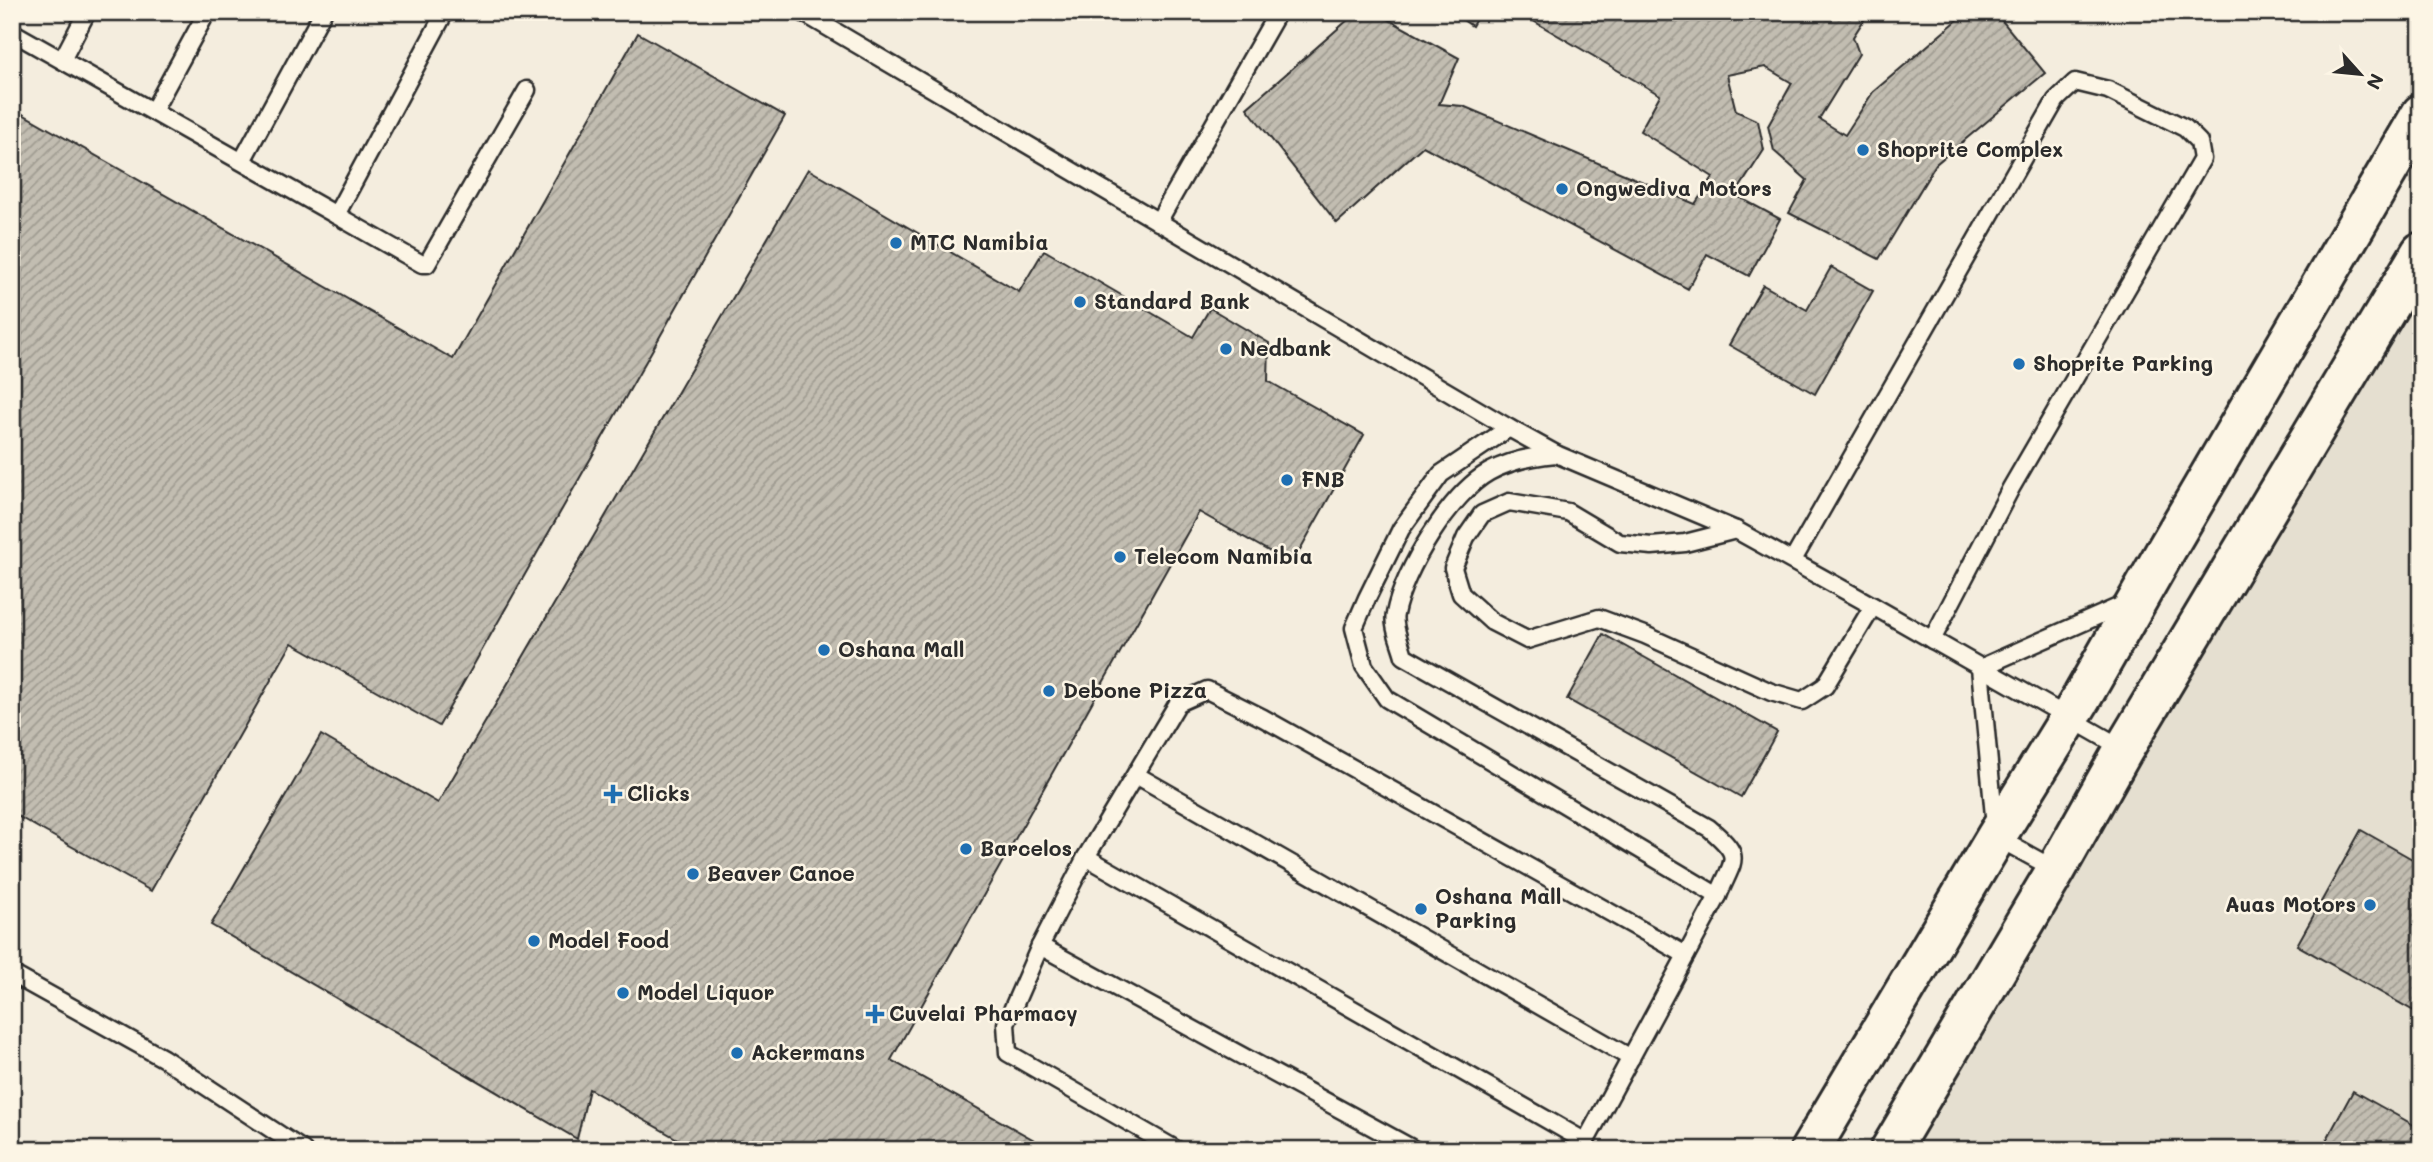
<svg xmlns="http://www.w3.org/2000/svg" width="2433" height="1162" font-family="Mali,sans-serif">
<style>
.built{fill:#e5dfd0}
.building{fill:url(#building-hatch);stroke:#2b2b2b;stroke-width:2}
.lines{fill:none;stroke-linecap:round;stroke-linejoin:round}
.service-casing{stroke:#2b2b2b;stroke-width:21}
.primary-casing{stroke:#2b2b2b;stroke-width:44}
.service{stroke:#fcf5e5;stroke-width:16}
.primary{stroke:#fcf5e5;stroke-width:38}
.poi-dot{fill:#1f6fb2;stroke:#fcf5e5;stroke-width:2.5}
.labels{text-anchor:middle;stroke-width:5;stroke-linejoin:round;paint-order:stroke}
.poi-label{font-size:21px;font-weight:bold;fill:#2b2b2b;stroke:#fcf5e5;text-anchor:start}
</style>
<defs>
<pattern id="building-hatch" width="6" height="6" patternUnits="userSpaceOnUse" patternTransform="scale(1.75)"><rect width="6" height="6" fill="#c2bdb1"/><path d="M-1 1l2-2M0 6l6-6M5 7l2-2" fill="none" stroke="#9e9a90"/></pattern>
</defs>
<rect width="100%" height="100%" fill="#f4edde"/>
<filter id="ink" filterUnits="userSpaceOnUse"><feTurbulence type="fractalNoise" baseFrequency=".0143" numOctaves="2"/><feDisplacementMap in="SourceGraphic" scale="14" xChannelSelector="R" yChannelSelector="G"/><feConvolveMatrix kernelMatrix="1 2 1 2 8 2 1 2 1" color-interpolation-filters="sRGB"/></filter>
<g filter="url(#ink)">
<polygon class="built" points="2421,252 2421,1150 1886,1150"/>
<g class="building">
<polygon points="1357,12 1375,12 1459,58 1439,104 1463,106 1695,204 1713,177 1640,131 1660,95 1518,12 1869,12 1853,37 1859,54 1819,119 1845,135 1873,92 1967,12 1995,12 2045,73 1936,164 1879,259 1789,213 1807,180 1774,151 1768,126 1792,83 1765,67 1727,75 1736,111 1758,121 1764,150 1735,195 1780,219 1749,276 1707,254 1688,289 1423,146 1337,223 1247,108"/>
<polygon points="1451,12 1480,12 1472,26"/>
<polygon points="638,33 785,116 439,726 292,643 151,891 12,813 12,108 453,359"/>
<polygon points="808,169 1019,292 1044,250 1193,337 1210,308 1269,343 1268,381 1364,435 1292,564 1199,512 891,1060 1052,1150 697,1150 589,1089 577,1139 211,925 321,735 438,803"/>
<polygon points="1831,267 1873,291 1815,394 1729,345 1763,285 1807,310"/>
<polygon points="1603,634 1777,732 1741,797 1567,699"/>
<polygon points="2361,830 2421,864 2421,1015 2297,945"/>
<polygon points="2353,1091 2421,1129 2421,1150 2321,1150"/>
</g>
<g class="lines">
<g class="service-casing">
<g id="service">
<polyline points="802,12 1509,428 1556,454 1736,530 1873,606 2124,749"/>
<polyline points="12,32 336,215 445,12"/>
<polyline points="62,60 87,12"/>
<polyline points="153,111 207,12"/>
<polyline points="242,161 323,12"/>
<polyline points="336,215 422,264 427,264 527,90"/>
<polyline points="1158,222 1278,12"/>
<polyline points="1509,428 1441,474 1401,529 1367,598 1354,628 1364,666 1387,699 1718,896"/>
<path d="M1556,454C1534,456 1509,461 1489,472C1451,493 1403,571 1395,614C1392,625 1401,644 1404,656L1709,828C1744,858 1734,857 1718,896L1581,1150"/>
<polyline points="1736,530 1685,543 1652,546 1620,543 1568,512 1509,502 1482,514 1466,537 1453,568 1461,594 1492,622 1527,640 1599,618 1645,635 1771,692 1802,701 1825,686 1873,606"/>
<polyline points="1793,560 2056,100 2075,82 2108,90 2185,128 2199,142 2202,159 2011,488 1932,640"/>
<polyline points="1136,775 1631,1058"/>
<polyline points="1086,857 1586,1142"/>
<polyline points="2056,870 1996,837 1980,668 2127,603"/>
<polyline points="1040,946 1415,1150"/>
<polyline points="12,974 163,1058 303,1150"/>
<polyline points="1177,1150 1008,1053 1006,1024 1040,946 1086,857 1178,703 1207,690 1263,718 1686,955"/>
</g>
</g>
<g class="primary-casing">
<g id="primary">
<polyline points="1810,1150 1996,837 2081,699 2166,550 2421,114"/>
<polyline points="1890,1150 2056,870 2124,749 2421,252"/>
</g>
</g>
<use href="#service" class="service"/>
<use href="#primary" class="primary"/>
</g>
</g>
<g class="poi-dot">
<circle cx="1863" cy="150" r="7"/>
<circle cx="1562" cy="189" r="7"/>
<circle cx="896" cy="243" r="7"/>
<circle cx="1080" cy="302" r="7"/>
<circle cx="1226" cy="349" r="7"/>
<circle cx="2019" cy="364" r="7"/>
<circle cx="1287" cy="480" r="7"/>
<circle cx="1120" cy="557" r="7"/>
<circle cx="824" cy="650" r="7"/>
<circle cx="1049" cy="691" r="7"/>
<path d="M609.5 783.5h7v7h7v7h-7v7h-7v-7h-7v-7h7z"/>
<circle cx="966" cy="849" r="7"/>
<circle cx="693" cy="874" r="7"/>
<circle cx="2370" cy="905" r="7"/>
<circle cx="1421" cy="909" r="7"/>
<circle cx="534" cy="941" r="7"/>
<circle cx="623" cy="993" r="7"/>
<path d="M871.5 1003.5h7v7h7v7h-7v7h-7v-7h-7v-7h7z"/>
<circle cx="737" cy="1053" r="7"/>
</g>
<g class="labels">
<g class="poi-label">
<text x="1877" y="157">Shoprite Complex</text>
<text x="1576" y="196">Ongwediva Motors</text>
<text x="910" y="250">MTC Namibia</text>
<text x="1094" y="309">Standard Bank</text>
<text x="1240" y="356">Nedbank</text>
<text x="2033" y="371">Shoprite Parking</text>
<text x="1301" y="487">FNB</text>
<text x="1134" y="564">Telecom Namibia</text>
<text x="838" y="657">Oshana Mall</text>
<text x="1063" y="698">Debone Pizza</text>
<text x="627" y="801">Clicks</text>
<text x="980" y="856">Barcelos</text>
<text x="707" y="881">Beaver Canoe</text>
<text x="1435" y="904">Oshana Mall<tspan x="1435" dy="24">Parking</tspan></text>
<text x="2356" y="912" text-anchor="end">Auas Motors</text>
<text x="548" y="948">Model Food</text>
<text x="637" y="1000">Model Liquor</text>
<text x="889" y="1021">Cuvelai Pharmacy</text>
<text x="751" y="1060">Ackermans</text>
</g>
</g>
<rect width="2433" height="1162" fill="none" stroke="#fcf5e5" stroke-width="42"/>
<rect x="21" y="21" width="2391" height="1120" fill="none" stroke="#2b2b2b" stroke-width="2.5" filter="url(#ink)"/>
<g transform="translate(2360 74) rotate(117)" stroke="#fcf5e5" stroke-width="5" paint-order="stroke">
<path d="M0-5L12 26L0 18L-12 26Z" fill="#2b2b2b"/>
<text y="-10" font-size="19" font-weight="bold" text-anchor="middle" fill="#2b2b2b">N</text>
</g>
</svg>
